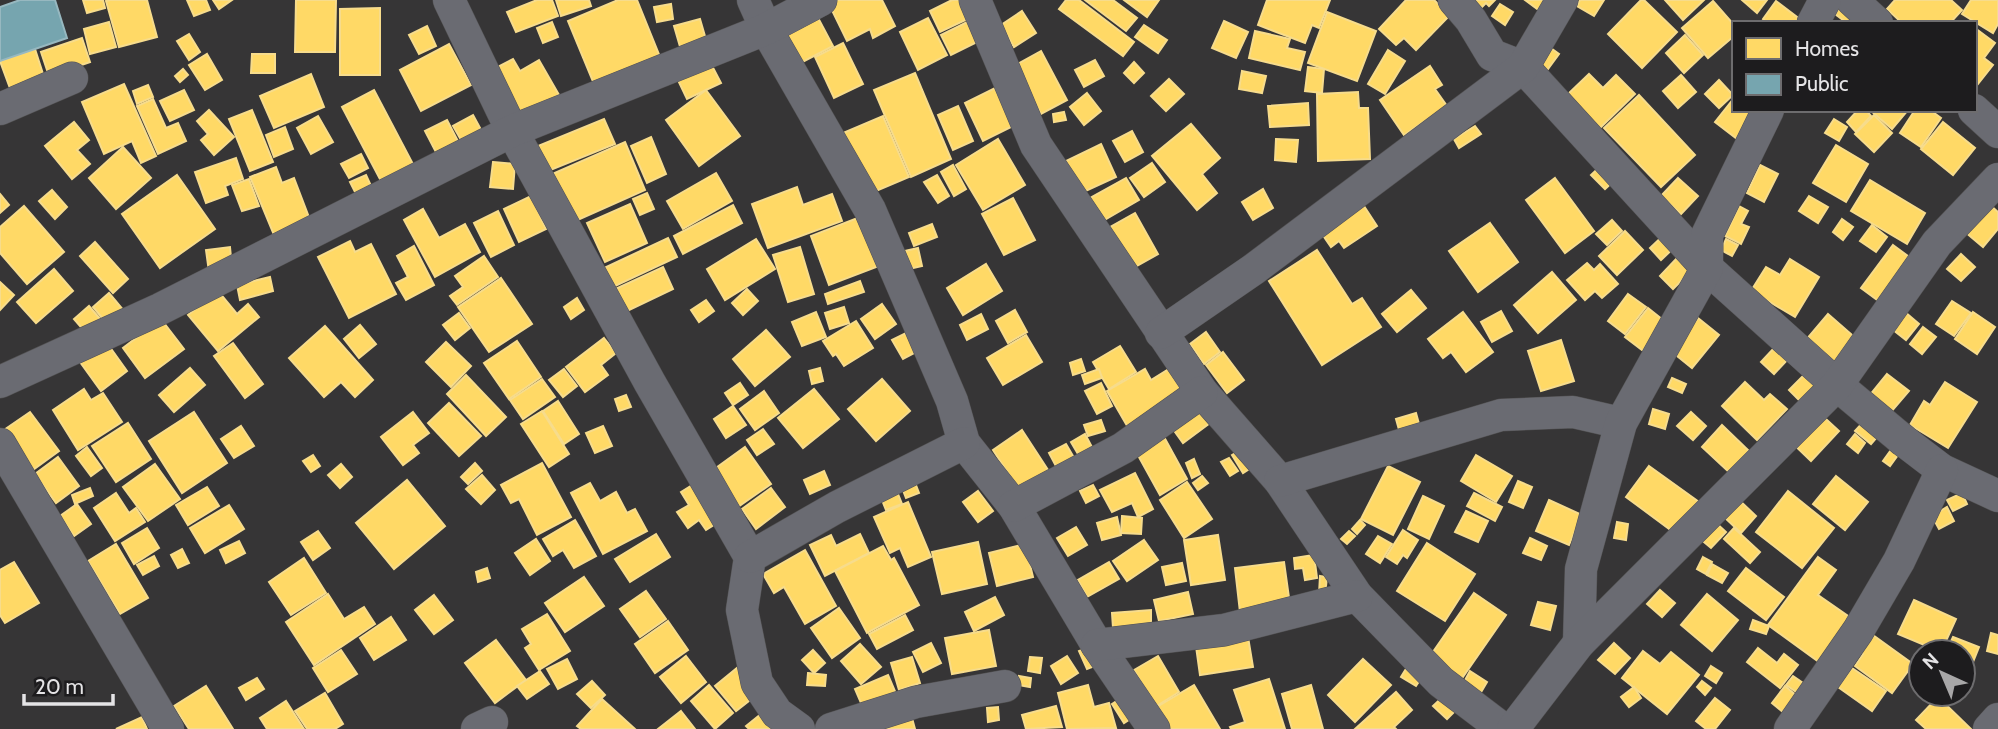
<svg xmlns="http://www.w3.org/2000/svg" width="1998" height="729" font-family="Cabin,sans-serif">
<style>
.homes{fill:#ffd966;stroke:#f7dc8c;stroke-width:2}
.public{fill:#76a5af;stroke:#97b8c0;stroke-width:2}
.lines{fill:none;stroke-linecap:round;stroke-linejoin:round}
.street-casing{stroke:#525152;stroke-width:33}
.street{stroke:#6a6b72;stroke-width:32}
</style>
<rect width="100%" height="100%" fill="#363536"/>
<g class="homes">
<polygon points="83,0 103,0 105,8 87,13"/>
<polygon points="110,0 147,0 157,37 119,47 106,1"/>
<polygon points="187,0 206,0 210,10 194,16"/>
<polygon points="213,0 232,0 219,9"/>
<polygon points="296,0 336,0 335,52 295,52"/>
<polygon points="537,0 552,0 558,16 516,32 507,12"/>
<polygon points="556,0 589,0 591,6 561,16"/>
<polygon points="618,0 637,0 660,57 594,84 568,21"/>
<polygon points="833,0 882,0 895,26 873,38 870,29 847,41 828,2"/>
<polygon points="952,0 964,0 972,17 940,32 930,11"/>
<polygon points="1066,0 1079,0 1134,42 1123,56 1059,9"/>
<polygon points="1085,0 1113,0 1137,18 1126,31"/>
<polygon points="1124,0 1159,0 1147,17"/>
<polygon points="1267,0 1330,0 1319,28 1312,25 1305,43 1258,25"/>
<polygon points="1406,0 1434,0 1450,15 1416,50 1404,38 1396,45 1379,29"/>
<polygon points="1468,0 1495,0 1489,6 1486,3 1478,11"/>
<polygon points="1525,0 1548,0 1540,11"/>
<polygon points="1580,0 1604,0 1594,16 1577,6"/>
<polygon points="1641,0 1644,0 1677,32 1642,68 1608,34"/>
<polygon points="1665,0 1704,0 1683,20"/>
<polygon points="1742,0 1767,0 1757,13"/>
<polygon points="1845,0 1860,9 1851,23 1847,23 1835,14"/>
<polygon points="1895,0 1951,0 1962,10 1950,23 1902,23 1887,9"/>
<polygon points="1971,0 1998,0 1998,24 1993,33 1962,14"/>
<polygon points="1713,1 1734,25 1734,36 1708,58 1682,28"/>
<polygon points="1776,1 1805,23 1768,23 1763,19"/>
<polygon points="671,4 673,19 657,22 654,7"/>
<polygon points="1500,4 1513,12 1505,25 1492,16"/>
<polygon points="380,8 380,75 340,75 340,9"/>
<polygon points="1022,11 1036,33 1014,47 1001,25"/>
<polygon points="1327,12 1376,31 1357,81 1308,63"/>
<polygon points="816,14 833,46 795,66 779,34"/>
<polygon points="928,18 947,55 918,70 900,32"/>
<polygon points="700,19 707,43 681,50 674,26"/>
<polygon points="969,21 979,41 951,55 941,35"/>
<polygon points="1224,21 1248,32 1236,58 1212,48"/>
<polygon points="109,22 116,47 90,54 84,29"/>
<polygon points="552,22 558,37 543,43 537,28"/>
<polygon points="1144,25 1167,40 1158,53 1135,37"/>
<polygon points="427,26 436,46 419,54 409,35"/>
<polygon points="1975,28 1995,43 1984,58 1993,65 1978,84 1975,82"/>
<polygon points="1255,31 1290,39 1287,48 1305,52 1300,70 1249,58"/>
<polygon points="189,34 200,52 189,60 177,41"/>
<polygon points="1685,35 1703,55 1684,73 1666,53"/>
<polygon points="82,38 90,62 49,76 41,52"/>
<polygon points="843,43 863,84 834,98 815,57"/>
<polygon points="1544,43 1559,54 1545,73 1530,62"/>
<polygon points="449,44 471,85 421,111 400,70"/>
<polygon points="35,49 45,80 11,91 0,61"/>
<polygon points="1388,50 1405,61 1385,94 1368,84"/>
<polygon points="1041,51 1067,100 1041,114 1014,66"/>
<polygon points="207,54 222,80 205,90 189,65"/>
<polygon points="252,54 275,54 275,73 251,73"/>
<polygon points="513,59 520,71 539,60 559,95 519,118 492,70"/>
<polygon points="709,60 721,83 687,99 676,76"/>
<polygon points="1095,60 1104,76 1084,87 1075,70"/>
<polygon points="1134,62 1144,73 1134,83 1124,73"/>
<polygon points="1430,66 1442,85 1435,89 1447,106 1404,135 1380,100"/>
<polygon points="1308,67 1324,69 1322,93 1305,91"/>
<polygon points="183,69 188,75 180,82 175,76"/>
<polygon points="1242,71 1266,76 1262,93 1239,89"/>
<polygon points="915,73 951,159 911,177 874,90"/>
<polygon points="311,74 324,107 274,128 260,96"/>
<polygon points="1589,74 1603,88 1616,75 1635,94 1600,128 1567,95"/>
<polygon points="1681,75 1696,92 1678,108 1663,91"/>
<polygon points="1169,79 1184,94 1166,111 1151,96"/>
<polygon points="1719,80 1733,95 1719,108 1705,94"/>
<polygon points="124,84 156,156 141,163 132,141 104,154 82,102"/>
<polygon points="148,85 153,97 137,104 133,91"/>
<polygon points="995,88 1013,126 983,141 965,103"/>
<polygon points="184,90 194,110 170,121 160,101"/>
<polygon points="374,90 414,166 382,183 342,107"/>
<polygon points="706,90 740,136 699,166 666,120"/>
<polygon points="1358,92 1359,108 1368,108 1370,159 1318,161 1317,94"/>
<polygon points="1087,93 1101,111 1084,125 1070,107"/>
<polygon points="1639,95 1695,155 1661,187 1604,128"/>
<polygon points="1734,98 1734,110 1752,110 1737,139 1715,122"/>
<polygon points="153,99 166,128 178,123 186,141 158,154 137,106"/>
<polygon points="1308,103 1309,125 1270,127 1268,106"/>
<polygon points="958,106 973,141 953,150 938,115"/>
<polygon points="209,110 234,137 214,155 201,140 208,134 197,121"/>
<polygon points="252,110 273,162 250,171 229,119"/>
<polygon points="1858,110 1866,110 1871,116 1856,132 1847,122"/>
<polygon points="1870,110 1908,110 1892,129"/>
<polygon points="1915,110 1930,110 1941,118 1921,147 1900,133"/>
<polygon points="1064,112 1066,120 1054,122 1053,114"/>
<polygon points="473,115 485,137 465,147 453,126"/>
<polygon points="1874,115 1892,133 1874,152 1855,134"/>
<polygon points="318,116 333,142 311,154 297,128"/>
<polygon points="883,116 909,177 869,194 843,133"/>
<polygon points="604,119 615,144 548,171 538,146"/>
<polygon points="1834,119 1847,127 1839,141 1825,133"/>
<polygon points="447,120 461,147 439,158 425,131"/>
<polygon points="74,122 89,140 77,150 90,164 72,179 45,146"/>
<polygon points="1943,122 1975,148 1953,175 1921,149"/>
<polygon points="1191,124 1220,158 1202,174 1217,193 1197,210 1152,156"/>
<polygon points="1475,126 1481,134 1459,148 1454,139"/>
<polygon points="285,127 293,149 274,157 266,135"/>
<polygon points="1132,131 1143,152 1125,162 1113,141"/>
<polygon points="651,137 666,174 647,183 631,146"/>
<polygon points="998,139 1025,185 983,210 956,165"/>
<polygon points="1276,139 1298,140 1296,162 1275,160"/>
<polygon points="625,142 645,190 571,223 550,175"/>
<polygon points="1101,144 1116,177 1077,195 1062,163"/>
<polygon points="1836,145 1868,164 1846,202 1813,183"/>
<polygon points="123,147 151,178 116,209 89,178"/>
<polygon points="361,154 368,168 349,178 341,164"/>
<polygon points="236,158 243,179 225,186 228,195 206,203 195,172"/>
<polygon points="493,162 515,164 513,189 490,187"/>
<polygon points="1152,163 1165,182 1144,197 1130,178"/>
<polygon points="1604,163 1617,178 1605,189 1591,175"/>
<polygon points="953,165 966,189 954,196 941,172"/>
<polygon points="1760,165 1778,174 1764,202 1747,193"/>
<polygon points="276,167 282,183 294,178 310,220 274,235 250,177"/>
<polygon points="716,173 732,201 683,229 667,201"/>
<polygon points="177,175 215,229 160,268 122,214"/>
<polygon points="366,175 372,188 357,196 350,182"/>
<polygon points="937,175 949,196 938,203 924,182"/>
<polygon points="1126,178 1139,200 1096,225 1083,202"/>
<polygon points="1555,178 1594,231 1565,253 1526,200"/>
<polygon points="1678,178 1698,196 1681,214 1661,196"/>
<polygon points="249,179 259,206 242,211 232,185"/>
<polygon points="1870,180 1925,213 1907,244 1851,211"/>
<polygon points="797,187 803,205 832,194 842,221 768,248 752,204"/>
<polygon points="1263,189 1273,208 1253,220 1242,202"/>
<polygon points="52,190 67,207 55,219 39,201"/>
<polygon points="647,193 654,209 640,215 633,199"/>
<polygon points="0,194 9,205 0,213"/>
<polygon points="531,196 546,229 519,242 504,209"/>
<polygon points="1809,196 1828,207 1818,223 1799,211"/>
<polygon points="1013,198 1035,240 1004,255 982,214"/>
<polygon points="1362,203 1377,226 1344,248 1339,241 1331,247 1320,231"/>
<polygon points="630,204 647,243 605,262 587,223"/>
<polygon points="1989,204 1998,212 1998,229 1983,247 1965,232"/>
<polygon points="733,205 742,223 683,254 674,236"/>
<polygon points="24,206 64,252 27,284 0,253 0,227"/>
<polygon points="1739,206 1748,211 1741,224 1749,227 1741,244 1725,236"/>
<polygon points="423,209 439,238 465,224 480,252 435,277 404,220"/>
<polygon points="498,211 514,245 491,257 474,223"/>
<polygon points="1135,213 1158,254 1128,271 1105,230"/>
<polygon points="860,217 879,266 829,285 811,236"/>
<polygon points="1842,219 1853,227 1843,240 1833,232"/>
<polygon points="1612,220 1622,231 1607,245 1596,234"/>
<polygon points="1490,223 1518,262 1478,292 1449,251"/>
<polygon points="932,224 937,237 914,246 909,233"/>
<polygon points="1872,225 1887,237 1876,252 1860,241"/>
<polygon points="1625,231 1643,250 1617,275 1599,256"/>
<polygon points="1667,232 1678,244 1661,260 1650,248"/>
<polygon points="668,238 677,257 611,288 602,269"/>
<polygon points="756,239 775,269 725,300 707,269"/>
<polygon points="1726,239 1738,245 1732,256 1721,250"/>
<polygon points="350,241 355,252 371,244 396,294 349,318 318,257"/>
<polygon points="95,242 128,279 113,293 80,256"/>
<polygon points="1893,245 1912,259 1880,302 1861,288"/>
<polygon points="414,246 434,285 406,300 396,283 408,277 397,256"/>
<polygon points="230,247 232,268 209,272 206,250"/>
<polygon points="800,247 814,294 788,302 773,255"/>
<polygon points="918,248 922,266 900,271 896,253"/>
<polygon points="1317,250 1352,304 1362,298 1381,327 1322,365 1269,281"/>
<polygon points="1961,254 1975,267 1961,281 1947,269"/>
<polygon points="484,256 498,277 457,305 450,296 463,287 455,276"/>
<polygon points="1679,256 1693,269 1673,289 1660,276"/>
<polygon points="1790,259 1819,277 1795,317 1751,291 1766,267 1780,275"/>
<polygon points="1587,263 1594,270 1600,264 1618,284 1602,298 1595,291 1585,300 1567,280"/>
<polygon points="986,264 1002,291 963,315 947,288"/>
<polygon points="663,267 673,289 621,314 611,291"/>
<polygon points="54,269 73,291 36,323 17,302"/>
<polygon points="1552,272 1576,300 1538,333 1514,305"/>
<polygon points="270,277 273,291 240,300 237,285"/>
<polygon points="501,278 532,324 489,352 458,307"/>
<polygon points="860,281 864,292 828,304 825,294"/>
<polygon points="0,282 14,295 0,310"/>
<polygon points="747,289 758,301 743,315 732,303"/>
<polygon points="1411,290 1426,308 1397,332 1382,314"/>
<polygon points="218,291 237,314 248,304 259,317 218,351 188,315"/>
<polygon points="109,293 124,311 108,325 93,307"/>
<polygon points="1628,294 1646,307 1625,334 1608,321"/>
<polygon points="577,298 584,310 571,319 564,307"/>
<polygon points="706,300 714,311 699,322 691,310"/>
<polygon points="1952,301 1971,313 1954,336 1936,324"/>
<polygon points="882,304 896,324 875,339 861,319"/>
<polygon points="89,306 102,321 87,334 74,319"/>
<polygon points="844,307 849,323 830,329 825,313"/>
<polygon points="1648,308 1668,324 1646,353 1625,337"/>
<polygon points="1015,310 1027,332 1008,343 996,321"/>
<polygon points="1501,311 1512,331 1492,342 1481,322"/>
<polygon points="816,312 826,337 802,346 792,322"/>
<polygon points="1463,312 1493,352 1466,372 1451,352 1443,358 1428,339"/>
<polygon points="1905,312 1919,324 1906,340 1892,329"/>
<polygon points="1973,312 1995,327 1977,354 1955,339"/>
<polygon points="459,313 470,328 455,340 443,325"/>
<polygon points="981,314 988,329 967,340 960,325"/>
<polygon points="1828,314 1859,341 1836,367 1806,340"/>
<polygon points="1698,318 1719,335 1692,368 1671,351"/>
<polygon points="161,319 184,349 145,378 123,348"/>
<polygon points="856,321 873,348 844,366 836,354 833,356 823,341"/>
<polygon points="360,325 376,344 359,358 344,339"/>
<polygon points="325,326 373,380 355,397 341,382 324,397 289,358"/>
<polygon points="1923,327 1936,337 1922,354 1910,344"/>
<polygon points="766,330 790,357 755,386 733,359"/>
<polygon points="1206,332 1220,352 1204,364 1190,344"/>
<polygon points="906,333 916,352 903,359 892,340"/>
<polygon points="1026,335 1042,362 1003,385 987,358"/>
<polygon points="604,338 616,353 601,365 608,375 585,392 566,367"/>
<polygon points="1561,340 1574,381 1541,391 1528,351"/>
<polygon points="517,341 541,377 509,399 484,363"/>
<polygon points="446,342 471,366 451,387 426,362"/>
<polygon points="107,343 127,371 101,391 80,362"/>
<polygon points="233,343 263,384 245,398 214,356"/>
<polygon points="1120,346 1136,372 1109,389 1093,362"/>
<polygon points="1776,346 1789,358 1774,374 1761,362"/>
<polygon points="1223,352 1244,380 1227,393 1206,365"/>
<polygon points="1081,359 1085,371 1073,375 1070,363"/>
<polygon points="190,368 205,385 174,412 159,395"/>
<polygon points="820,368 823,381 812,384 809,371"/>
<polygon points="564,369 577,386 563,397 549,380"/>
<polygon points="1099,369 1102,378 1085,384 1082,375"/>
<polygon points="1145,369 1151,380 1169,369 1186,398 1130,431 1107,391"/>
<polygon points="1806,373 1819,386 1802,403 1789,390"/>
<polygon points="1887,374 1909,391 1890,413 1869,396"/>
<polygon points="466,375 506,417 486,436 447,394"/>
<polygon points="1672,378 1686,384 1682,393 1668,387"/>
<polygon points="542,379 555,397 523,419 510,400"/>
<polygon points="882,379 910,411 876,441 848,409"/>
<polygon points="1745,382 1764,400 1770,394 1787,409 1757,440 1722,406"/>
<polygon points="1945,382 1977,402 1948,448 1910,425 1924,401 1930,405"/>
<polygon points="740,383 748,395 733,405 725,393"/>
<polygon points="1101,383 1112,406 1097,414 1085,391"/>
<polygon points="84,389 91,400 103,393 122,422 78,450 53,410"/>
<polygon points="814,389 839,419 803,448 778,418"/>
<polygon points="764,391 779,413 755,430 740,409"/>
<polygon points="626,395 631,407 619,411 615,399"/>
<polygon points="558,401 579,434 564,444 543,411"/>
<polygon points="449,403 481,436 459,456 428,423"/>
<polygon points="733,406 746,425 726,438 714,419"/>
<polygon points="1198,406 1210,423 1183,443 1170,425"/>
<polygon points="1814,408 1839,431 1811,461 1787,438"/>
<polygon points="1653,409 1669,414 1665,429 1649,424"/>
<polygon points="542,411 569,454 549,467 521,424"/>
<polygon points="30,412 59,451 30,472 1,432"/>
<polygon points="194,412 227,463 182,493 149,441"/>
<polygon points="413,412 429,433 413,445 419,453 403,465 381,437"/>
<polygon points="1691,412 1706,426 1693,440 1677,426"/>
<polygon points="1416,413 1421,431 1401,437 1396,419"/>
<polygon points="1868,417 1883,430 1871,444 1855,431"/>
<polygon points="1101,420 1105,431 1088,436 1084,425"/>
<polygon points="128,423 151,459 116,482 92,446"/>
<polygon points="1722,425 1749,451 1729,472 1702,447"/>
<polygon points="241,426 254,446 234,458 221,439"/>
<polygon points="603,426 612,446 595,453 586,433"/>
<polygon points="763,429 774,444 757,455 747,440"/>
<polygon points="1022,430 1050,473 1021,493 993,450"/>
<polygon points="1085,434 1094,451 1081,459 1071,442"/>
<polygon points="1855,434 1865,443 1858,453 1847,444"/>
<polygon points="1163,435 1187,479 1160,495 1135,450"/>
<polygon points="1066,444 1076,461 1058,470 1049,453"/>
<polygon points="87,447 102,468 91,476 76,456"/>
<polygon points="745,447 771,484 735,509 709,473"/>
<polygon points="1244,448 1254,466 1243,473 1232,455"/>
<polygon points="1891,450 1898,455 1890,466 1883,461"/>
<polygon points="313,455 320,466 311,472 303,461"/>
<polygon points="1476,455 1512,476 1496,502 1461,481"/>
<polygon points="58,457 79,486 56,503 35,474"/>
<polygon points="1229,458 1238,471 1230,476 1221,462"/>
<polygon points="1194,459 1200,474 1192,478 1186,463"/>
<polygon points="475,463 482,471 468,484 461,477"/>
<polygon points="542,463 571,517 537,535 519,499 511,503 501,485"/>
<polygon points="155,464 180,499 148,521 123,487"/>
<polygon points="341,464 352,477 340,488 328,475"/>
<polygon points="1388,466 1420,482 1393,535 1361,519"/>
<polygon points="1649,466 1699,502 1676,534 1626,497"/>
<polygon points="824,471 830,485 810,494 804,480"/>
<polygon points="1135,473 1153,509 1138,517 1132,503 1112,512 1100,490"/>
<polygon points="482,475 495,490 481,504 466,489"/>
<polygon points="1202,476 1208,483 1198,490 1193,483"/>
<polygon points="1836,476 1868,502 1845,530 1813,504"/>
<polygon points="407,480 445,526 394,569 356,523"/>
<polygon points="914,480 919,493 906,498 901,485"/>
<polygon points="1518,481 1532,487 1523,508 1509,502"/>
<polygon points="697,482 722,520 706,530 699,520 688,528 677,512 689,505 681,492"/>
<polygon points="1187,482 1212,519 1184,538 1160,500"/>
<polygon points="590,483 600,501 616,492 627,513 635,509 647,531 603,554 571,493"/>
<polygon points="1093,485 1099,496 1086,503 1080,491"/>
<polygon points="207,487 219,506 188,525 176,505"/>
<polygon points="90,488 93,496 75,504 72,495"/>
<polygon points="771,488 785,507 756,529 742,509"/>
<polygon points="896,489 902,504 886,510 880,495"/>
<polygon points="978,491 993,511 978,522 963,502"/>
<polygon points="1788,491 1834,528 1802,568 1756,532"/>
<polygon points="116,493 129,513 136,508 145,522 115,541 94,508"/>
<polygon points="1474,493 1502,507 1495,521 1467,506"/>
<polygon points="1962,493 1967,504 1953,511 1947,500"/>
<polygon points="1423,496 1444,506 1429,539 1408,529"/>
<polygon points="1737,498 1756,516 1741,533 1722,515"/>
<polygon points="1549,500 1582,515 1569,545 1536,531"/>
<polygon points="908,502 931,557 908,567 900,548 890,553 874,517"/>
<polygon points="77,504 91,524 74,536 60,516"/>
<polygon points="229,505 244,529 205,553 190,528"/>
<polygon points="1947,507 1954,521 1939,529 1932,516"/>
<polygon points="1466,511 1488,521 1478,542 1455,532"/>
<polygon points="1122,516 1142,518 1141,534 1121,533"/>
<polygon points="1117,517 1121,535 1102,540 1097,523"/>
<polygon points="575,520 596,556 574,568 563,550 553,556 543,539"/>
<polygon points="1360,520 1365,525 1357,534 1352,529"/>
<polygon points="1714,521 1726,532 1711,548 1699,538"/>
<polygon points="1617,522 1628,524 1626,540 1614,538"/>
<polygon points="1076,527 1087,545 1068,556 1057,538"/>
<polygon points="147,528 159,548 134,564 122,543"/>
<polygon points="1734,528 1760,552 1750,563 1724,539"/>
<polygon points="1403,530 1418,540 1407,558 1403,555 1397,564 1386,557"/>
<polygon points="318,531 330,548 313,560 301,542"/>
<polygon points="1349,531 1355,536 1347,544 1341,539"/>
<polygon points="656,534 670,557 630,582 615,559"/>
<polygon points="860,534 869,553 825,576 810,545 831,535 836,546"/>
<polygon points="1218,535 1225,580 1191,585 1184,540"/>
<polygon points="1378,536 1392,544 1380,563 1366,554"/>
<polygon points="1530,538 1547,546 1541,560 1523,553"/>
<polygon points="536,539 550,561 530,575 515,553"/>
<polygon points="1144,540 1158,560 1127,581 1113,561"/>
<polygon points="239,541 245,553 226,563 220,550"/>
<polygon points="978,542 987,584 942,594 932,552"/>
<polygon points="1427,543 1475,574 1445,621 1397,591"/>
<polygon points="116,544 148,598 120,614 88,561"/>
<polygon points="1025,544 1033,577 997,586 989,553"/>
<polygon points="883,546 891,560 894,558 919,605 867,633 835,571"/>
<polygon points="182,549 189,563 178,568 171,555"/>
<polygon points="805,550 836,606 805,624 784,587 774,593 763,574"/>
<polygon points="1314,555 1317,578 1305,580 1303,568 1295,569 1294,558"/>
<polygon points="154,556 159,566 143,575 137,565"/>
<polygon points="1703,557 1712,562 1706,574 1697,569"/>
<polygon points="1818,557 1836,570 1818,595 1851,618 1819,662 1768,625"/>
<polygon points="304,558 326,593 291,615 269,582"/>
<polygon points="14,562 39,603 5,623 0,615 0,570"/>
<polygon points="1109,562 1119,579 1087,597 1078,580"/>
<polygon points="1284,562 1290,605 1240,612 1235,568"/>
<polygon points="1182,563 1186,581 1166,585 1162,567"/>
<polygon points="1712,564 1728,573 1722,583 1707,575"/>
<polygon points="487,568 490,578 478,582 476,572"/>
<polygon points="1746,568 1784,597 1766,620 1728,591"/>
<polygon points="1320,576 1327,577 1325,595 1319,594"/>
<polygon points="584,577 604,606 565,632 545,603"/>
<polygon points="1660,590 1675,603 1662,617 1647,604"/>
<polygon points="646,591 666,619 640,637 620,609"/>
<polygon points="1188,592 1193,614 1159,621 1154,600"/>
<polygon points="1474,593 1506,615 1458,684 1426,662"/>
<polygon points="328,594 344,619 364,607 375,624 314,665 286,622"/>
<polygon points="1707,594 1738,620 1712,651 1681,625"/>
<polygon points="434,595 453,620 434,634 415,610"/>
<polygon points="995,597 1004,615 974,631 965,612"/>
<polygon points="1914,600 1956,619 1941,652 1898,634"/>
<polygon points="1538,602 1556,606 1550,630 1531,625"/>
<polygon points="839,608 860,638 832,658 811,628"/>
<polygon points="1151,610 1151,625 1113,628 1112,613"/>
<polygon points="547,614 570,651 539,670 525,648 531,644 522,629"/>
<polygon points="905,615 913,630 877,649 869,634"/>
<polygon points="391,617 406,640 374,660 360,638"/>
<polygon points="1753,620 1769,626 1766,634 1750,629"/>
<polygon points="668,621 688,650 655,673 635,644"/>
<polygon points="989,630 996,666 952,674 945,638"/>
<polygon points="1866,630 1913,664 1892,693 1855,666 1863,654 1853,647"/>
<polygon points="1247,631 1253,667 1200,675 1195,639"/>
<polygon points="1991,633 1998,635 1998,654 1987,651"/>
<polygon points="1953,637 1979,647 1973,662 1963,658 1963,652 1946,652"/>
<polygon points="496,640 526,680 495,703 465,663"/>
<polygon points="931,643 941,663 923,672 913,652"/>
<polygon points="1614,643 1630,658 1615,674 1598,660"/>
<polygon points="860,644 881,667 861,684 841,661"/>
<polygon points="1092,646 1100,664 1087,669 1079,651"/>
<polygon points="1758,648 1777,663 1784,654 1798,665 1780,688 1747,662"/>
<polygon points="341,650 357,674 328,692 313,668"/>
<polygon points="813,650 825,663 814,673 802,660"/>
<polygon points="1643,651 1660,664 1671,652 1699,675 1667,714 1622,678"/>
<polygon points="686,656 706,682 681,703 660,677"/>
<polygon points="1067,656 1078,673 1061,684 1051,666"/>
<polygon points="1158,656 1179,692 1155,707 1134,670"/>
<polygon points="912,657 920,683 899,690 891,663"/>
<polygon points="1030,657 1042,658 1040,673 1028,671"/>
<polygon points="567,659 577,679 558,689 547,669"/>
<polygon points="1363,659 1391,685 1355,722 1328,695"/>
<polygon points="1409,664 1424,674 1416,686 1401,677"/>
<polygon points="1711,666 1722,673 1716,683 1705,676"/>
<polygon points="737,668 759,693 736,711 715,686"/>
<polygon points="1852,668 1886,691 1872,711 1838,687"/>
<polygon points="540,671 549,684 527,699 517,686"/>
<polygon points="1470,671 1487,682 1480,694 1463,684"/>
<polygon points="808,673 826,675 825,686 807,685"/>
<polygon points="888,675 897,696 864,710 855,689"/>
<polygon points="1019,676 1031,678 1030,687 1018,685"/>
<polygon points="1793,676 1806,685 1799,694 1786,685"/>
<polygon points="257,678 264,689 246,700 239,688"/>
<polygon points="1269,679 1285,729 1231,729 1230,727 1245,722 1234,690"/>
<polygon points="592,681 605,695 591,708 577,694"/>
<polygon points="1702,681 1711,688 1705,695 1697,687"/>
<polygon points="709,685 733,713 715,729 691,701"/>
<polygon points="1088,685 1094,707 1109,703 1116,728 1067,729 1058,693"/>
<polygon points="1194,685 1220,729 1167,729 1155,708"/>
<polygon points="1311,685 1323,729 1292,729 1282,694"/>
<polygon points="206,686 233,729 189,729 174,706"/>
<polygon points="1785,686 1797,696 1784,713 1772,703"/>
<polygon points="1634,687 1641,698 1629,707 1621,697"/>
<polygon points="1396,692 1412,710 1394,727 1396,729 1355,729"/>
<polygon points="325,693 343,724 335,729 307,729 295,711"/>
<polygon points="1446,694 1459,707 1447,719 1433,706"/>
<polygon points="1126,695 1138,714 1124,723 1112,704"/>
<polygon points="1938,697 1971,729 1926,729 1916,720"/>
<polygon points="1715,698 1730,710 1715,729 1706,729 1696,721"/>
<polygon points="602,699 635,729 581,729 577,726"/>
<polygon points="286,701 304,729 267,729 260,718"/>
<polygon points="1056,706 1062,727 1026,729 1022,715"/>
<polygon points="998,707 999,720 988,722 987,708"/>
<polygon points="767,709 784,729 749,729 746,726"/>
<polygon points="681,711 695,729 658,729"/>
<polygon points="142,717 147,729 116,729"/>
<polygon points="912,718 915,729 876,729"/>
</g>
<polygon class="public" points="20,0 55,0 67,38 0,61 0,7"/>
<g class="lines">
<g class="street-casing">
<g id="street">
<polyline points="449,0 512,131 650,383 750,557 742,610 757,683 777,713 799,729"/>
<polyline points="753,0 766,29 870,210 952,401 964,443 1014,506 1097,645 1154,729"/>
<polyline points="975,0 1036,145 1202,392 1280,481 1357,596 1441,682 1503,729"/>
<polyline points="1454,0 1471,20 1492,55 1523,67 1707,268 1837,385 1904,441 1942,470 1998,496"/>
<polyline points="1852,0 1877,23"/>
<polyline points="1813,23 1825,0"/>
<polyline points="0,109 72,78"/>
<polyline points="1974,110 1998,132"/>
<polyline points="1161,333 1254,269 1523,67 1562,0"/>
<polyline points="0,382 160,309 512,131 766,29 821,0"/>
<polyline points="0,444 168,729"/>
<polyline points="1280,481 1501,415 1573,412 1621,423"/>
<polyline points="1014,506 1123,448 1202,392"/>
<polyline points="750,557 837,507 964,443"/>
<polyline points="1579,643 1581,569 1621,423 1707,268 1707,235 1768,110"/>
<polyline points="1097,645 1224,630 1357,596"/>
<polyline points="477,729 492,722"/>
<polyline points="831,729 916,702 1005,686"/>
<polyline points="1513,729 1579,643 1837,385 1937,243 1998,179"/>
<polyline points="1790,729 1858,631 1899,561 1942,470"/>
<polyline points="1989,729 1998,719"/>
</g>
</g>
<use href="#street" class="street"/>
</g>
<rect x="1732" y="21" width="245" height="91" fill="#1d1c1e" stroke="#6d6c6e" stroke-width="2"/>
<rect x="1746" y="38" width="35" height="21" fill="#ffd966" stroke="#6d6c6e" stroke-width="2"/>
<text x="1795" y="56" font-size="21" fill="#e5e4e6">Homes</text>
<rect x="1746" y="74" width="35" height="21" fill="#76a5af" stroke="#6d6c6e" stroke-width="2"/>
<text x="1795" y="91" font-size="21" fill="#e5e4e6">Public</text>
<g transform="translate(1942 673) rotate(316)"><circle r="33" fill="#1d1c1e" stroke="#6d6c6e" stroke-width="2"/>
<path d="M0-5L12 26L0 18L-12 26Z" fill="#a8a7a8"/>
<text y="-10" font-size="19" font-weight="bold" text-anchor="middle" fill="#e5e4e6">N</text>
</g>
<path d="M24 694v10h89v-10" fill="none" stroke="#e5e4e6" stroke-width="3.5"/>
<text x="35" y="694" font-size="21" fill="#e5e4e6" stroke="#1d1c1e" stroke-width="5" paint-order="stroke">20 m</text>
</svg>
